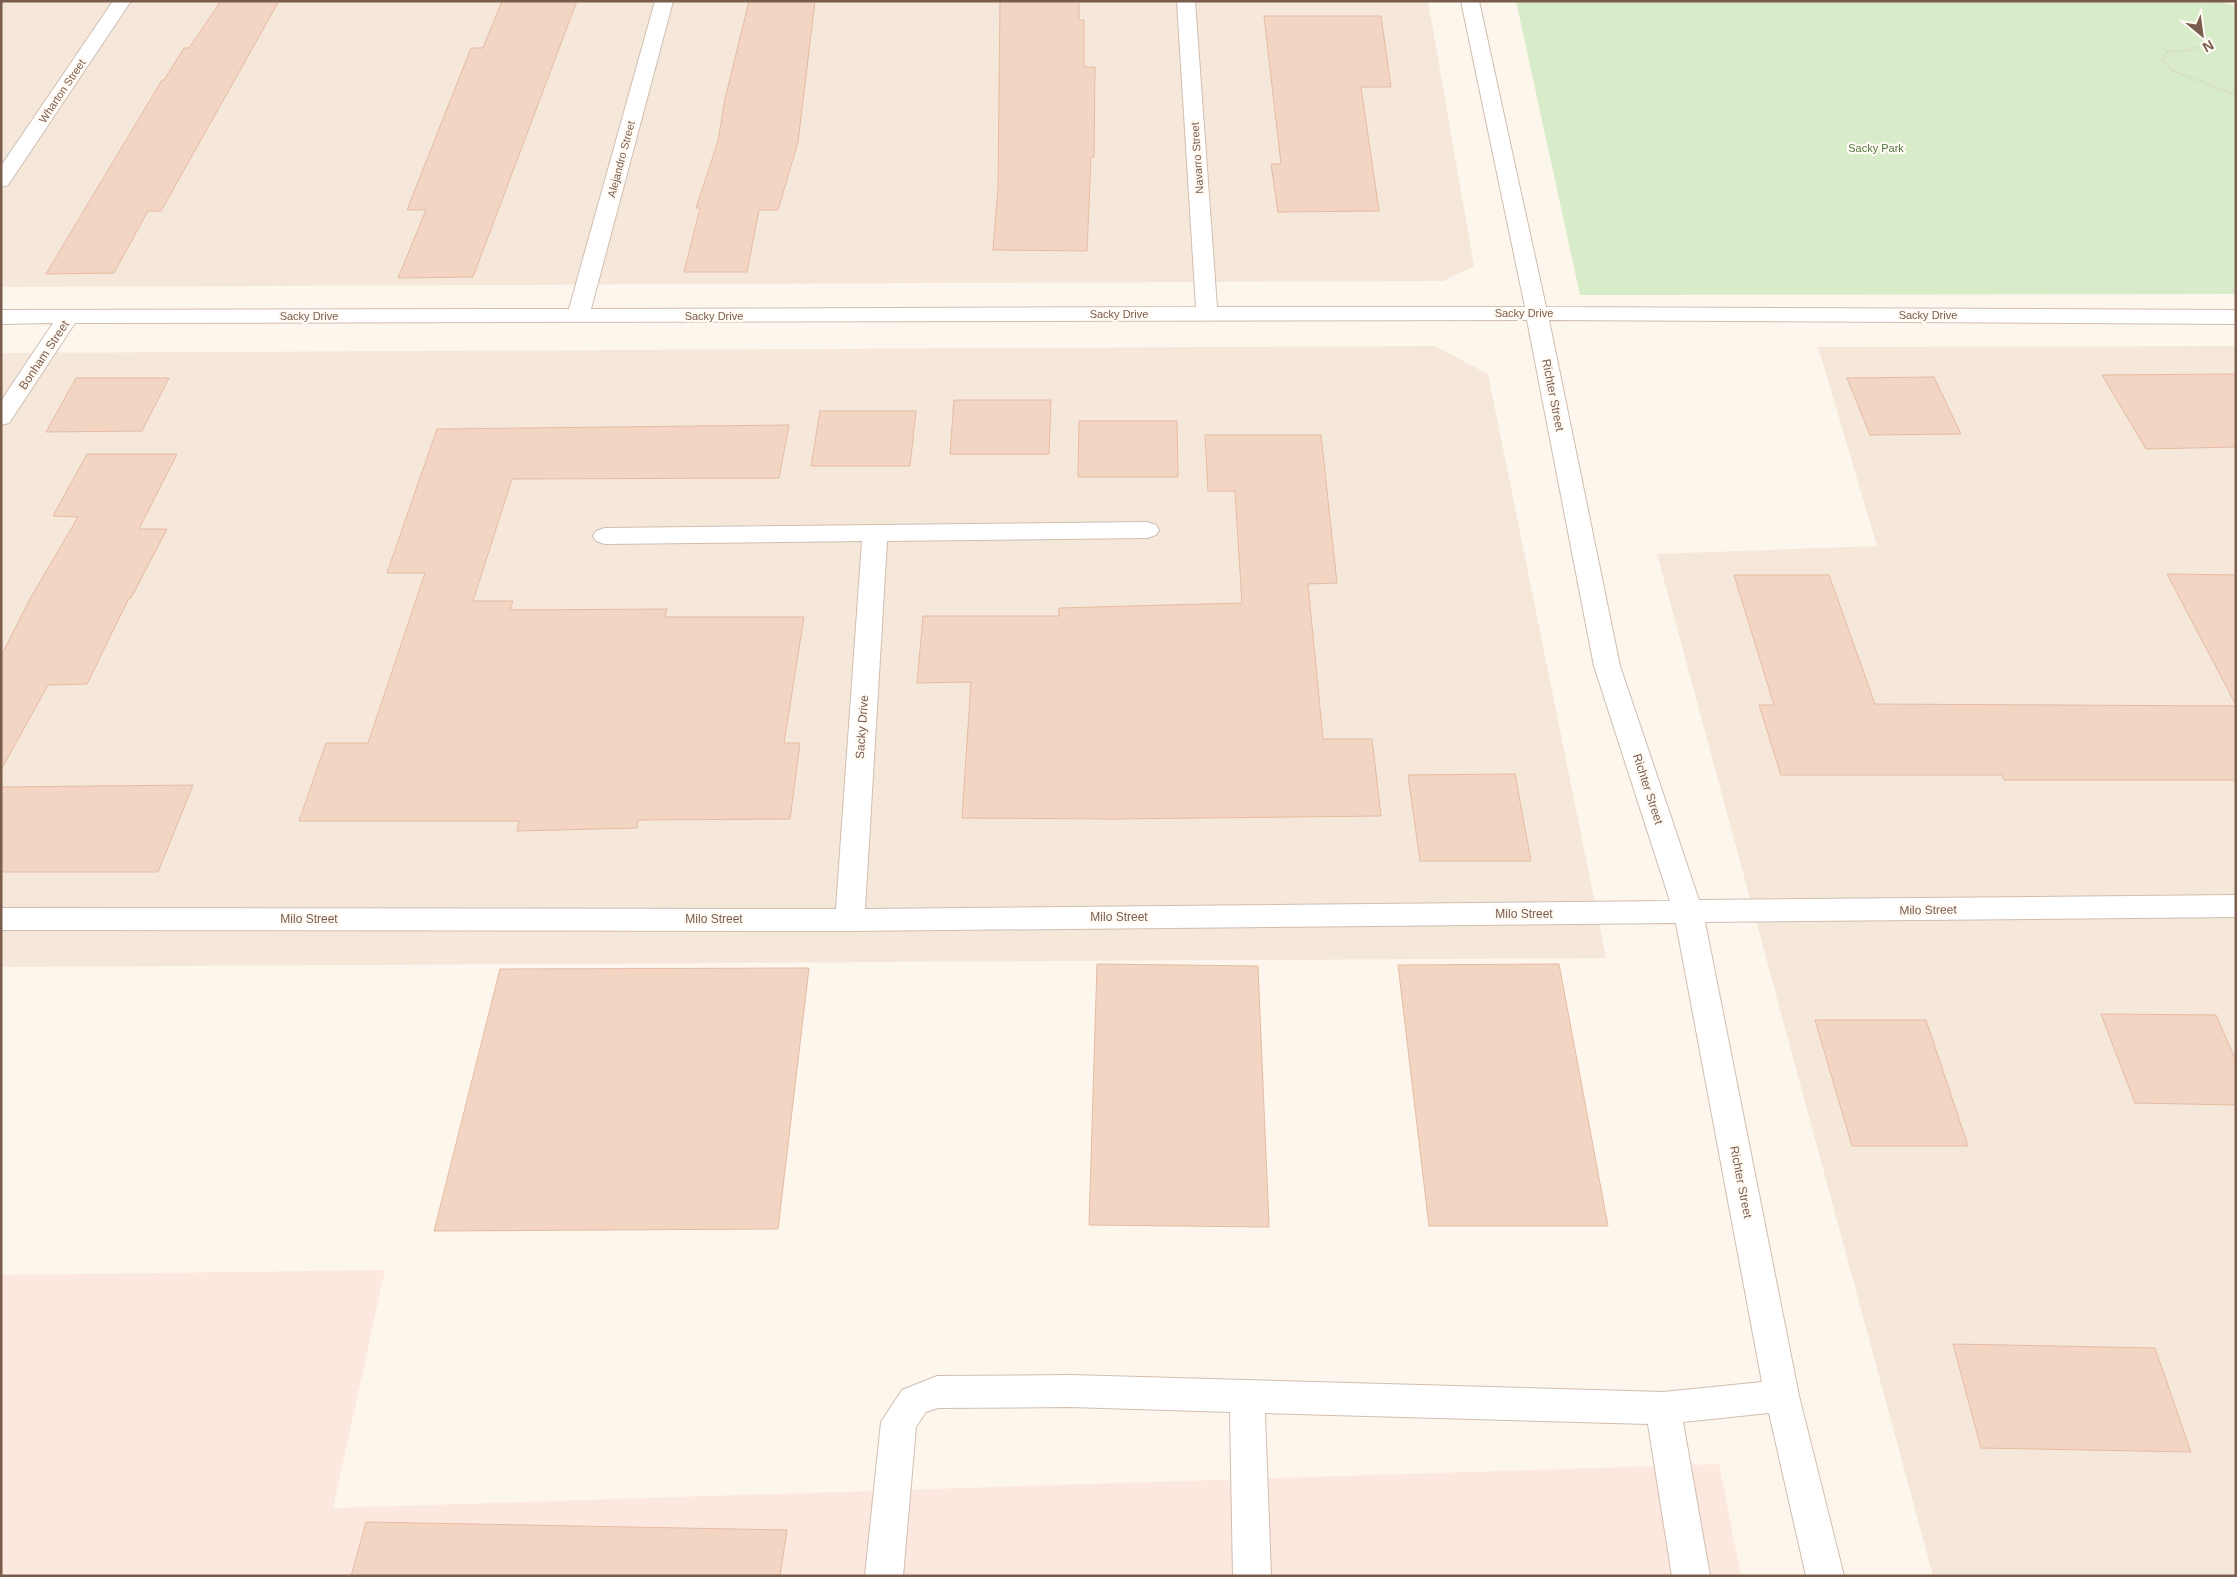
<svg xmlns="http://www.w3.org/2000/svg" width="2237" height="1577" font-family="Helvetica,sans-serif">
<style>
.residential{fill:#f5e8da}
.commercial{fill:#fde8e0}
.green{fill:#d8ecc9}
.building{fill:#f3d5c3;stroke:#e6bba3}
.lines{fill:none;stroke-linecap:round;stroke-linejoin:round}
.minor-casing{stroke:#d1beb0;stroke-width:2}
.path{stroke:#d9b8a5;stroke-width:2.5;stroke-dasharray:0.5 2.5;stroke-linecap:butt}
.minor{fill:#fff;fill-rule:evenodd}
.labels{text-anchor:middle;stroke-width:4.5;stroke-linejoin:round;paint-order:stroke}
.far-street-label{font-size:11px;fill:#7a5c4d;stroke:#fffaf3}
.far-park-label{font-size:11px;fill:#537a41;stroke:#fffaf3}
.street-label{font-size:12px;fill:#7a5c4d;stroke:#fffaf3}
</style>
<rect width="100%" height="100%" fill="#fdf6ec"/>
<g class="residential">
<polygon points="1,1 1428,1 1474,266 1443,281 1,287"/>
<polygon points="1435,346 1488,374 1606,958 1,967 1,353"/>
<polygon points="2236,346 2236,1576 1933,1576 1657,554 1877,546 1818,347"/>
</g>
<polygon class="commercial" points="385,1270 333,1508 1719,1464 1741,1576 1,1576 1,1275"/>
<polygon class="green" points="1516,1 2220,1 2236,6 2236,294 1580,295"/>
<g class="building">
<polygon points="221,1 279,1 161,211 148,211 114,273 46,274 162,80 164,80 184,48 189,48"/>
<polygon points="502,1 577,1 473,277 398,278 426,210 407,210 471,48 483,48"/>
<polygon points="749,1 815,1 798,142 778,210 759,210 747,272 684,272 700,208 696,208 718,141 725,99"/>
<polygon points="1000,1 1079,1 1079,20 1084,20 1084,67 1095,67 1094,157 1091,157 1087,251 993,250 998,188"/>
<polygon points="1264,16 1381,16 1391,87 1361,87 1379,211 1278,212 1271,164 1281,164"/>
<polygon points="2236,374 2236,447 2146,449 2102,375"/>
<polygon points="1934,377 1961,434 1870,435 1847,378"/>
<polygon points="76,378 169,378 142,431 46,432"/>
<polygon points="954,400 1051,400 1049,454 950,454"/>
<polygon points="820,411 916,411 910,466 811,466"/>
<polygon points="1079,421 1177,421 1178,477 1078,477"/>
<polygon points="789,425 779,478 512,479 473,601 513,601 510,610 667,609 665,617 804,617 784,743 800,743 790,819 638,820 637,828 517,831 519,821 299,821 326,743 368,743 425,573 387,573 437,429"/>
<polygon points="1205,435 1321,435 1337,583 1308,584 1323,739 1372,739 1381,816 1113,819 962,818 971,682 917,683 923,616 1059,616 1059,608 1242,603 1235,491 1208,491"/>
<polygon points="87,454 177,454 139,529 167,529 131,598 129,598 87,684 48,685 1,770 1,656 31,597 78,517 53,516"/>
<polygon points="2167,574 2236,575 2236,705"/>
<polygon points="1734,575 1829,575 1875,704 2236,706 2236,780 2004,780 2002,775 1781,775 1759,705 1774,705"/>
<polygon points="1515,774 1531,861 1420,861 1408,775"/>
<polygon points="193,785 158,872 1,872 1,787"/>
<polygon points="1097,964 1258,966 1269,1227 1089,1225"/>
<polygon points="1559,964 1608,1226 1429,1226 1398,965"/>
<polygon points="809,968 778,1229 434,1231 500,969"/>
<polygon points="2101,1014 2216,1015 2236,1061 2236,1105 2135,1103"/>
<polygon points="1815,1020 1926,1020 1968,1146 1852,1146"/>
<polygon points="1953,1344 2155,1348 2191,1452 1981,1448"/>
<polygon points="366,1522 787,1530 780,1576 351,1576"/>
</g>
<g class="lines">
<g class="minor-casing">
<g id="minor">
<polygon points="113,1 131,1 8,185 1,187 1,166"/>
<polygon points="655,1 673,1 591,309 1196,307 1177,1 1195,1 1217,307 1525,307 1461,1 1479,1 1546,307 2236,310 2236,324 1549,320 1620,666 1699,900 2236,895 2236,917 1705,922 1799,1396 1844,1576 1806,1576 1769,1413 1683,1422 1710,1576 1672,1576 1648,1424 1265,1413 1271,1576 1233,1576 1230,1412 1071,1407 938,1408 926,1412 916,1427 903,1576 865,1576 881,1422 902,1390 937,1376 1071,1375 1663,1392 1762,1382 1676,923 850,931 1,930 1,908 836,909 862,541 605,544 596,541 593,536 596,531 605,528 1147,522 1156,525 1159,530 1156,535 1147,538 887,541 865,909 1670,901 1594,666 1527,320 75,323 9,423 1,425 1,401 53,323 1,324 1,310 569,309"/>
</g>
</g>
<polyline class="path" points="2202,45 2190,50 2167,52 2162,60 2173,71 2236,95"/>
<use href="#minor" class="minor"/>
</g>
<g class="labels">
<g class="far-street-label">
<text transform="translate(62 91) rotate(-56)" y="4">Wharton Street</text>
<text transform="translate(1197 158) rotate(-94)" y="4">Navarro Street</text>
<text transform="translate(621 159) rotate(-75)" y="4">Alejandro Street</text>
<text x="1524" y="317">Sacky Drive</text>
<text x="1119" y="318">Sacky Drive</text>
<text x="1928" y="319">Sacky Drive</text>
<text x="309" y="320">Sacky Drive</text>
<text x="714" y="320">Sacky Drive</text>
</g>
<g class="far-park-label">
<text x="1876" y="152">Sacky Park</text>
</g>
<g class="street-label">
<text transform="translate(44 355) rotate(-56)" y="4">Bonham Street</text>
<text transform="translate(1553 395) rotate(79)" y="4">Richter Street</text>
<text transform="translate(862 727) rotate(-86)" y="4">Sacky Drive</text>
<text transform="translate(1648 789) rotate(72)" y="4">Richter Street</text>
<text transform="translate(1928 910) rotate(-1)" y="4">Milo Street</text>
<text x="1524" y="918">Milo Street</text>
<text x="1119" y="921">Milo Street</text>
<text x="309" y="923">Milo Street</text>
<text x="714" y="923">Milo Street</text>
<text transform="translate(1741 1182) rotate(79)" y="4">Richter Street</text>
</g>
</g>
<rect width="2237" height="1577" fill="none" stroke="#7a5c4d" stroke-width="5"/>
<g transform="translate(2202 35) rotate(151)" stroke="#fffaf3" stroke-width="4" paint-order="stroke">
<path d="M0-4L9 19L0 12L-9 19Z" fill="#7a5c4d"/>
<text y="-8" font-size="14" font-weight="bold" text-anchor="middle" fill="#7a5c4d">N</text>
</g>
</svg>
